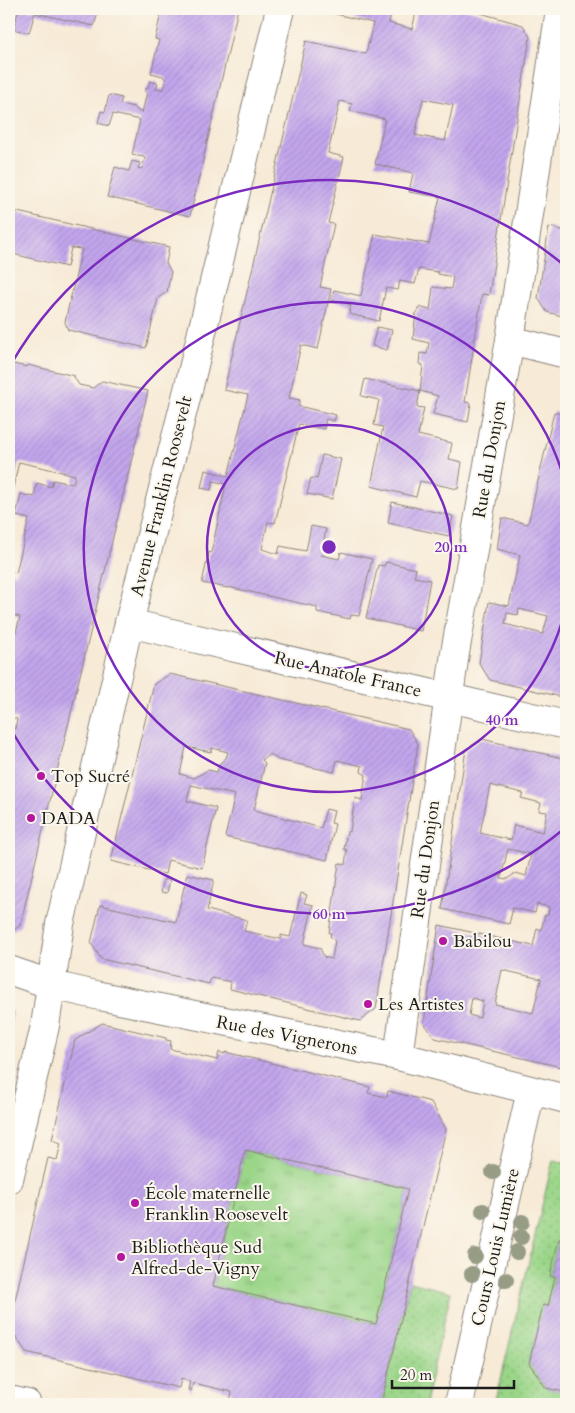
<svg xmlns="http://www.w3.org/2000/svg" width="575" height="1413" font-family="Cardo,serif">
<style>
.grass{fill:url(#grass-dots);stroke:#5b7852}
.park{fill:url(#park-tufts);stroke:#5b7852}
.building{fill:url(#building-hatch);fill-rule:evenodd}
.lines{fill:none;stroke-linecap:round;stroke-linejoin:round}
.minor-casing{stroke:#8a8379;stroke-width:30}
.tertiary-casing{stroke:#8a8379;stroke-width:30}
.minor{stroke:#fff;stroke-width:28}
.tertiary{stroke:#fff;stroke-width:28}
.tree{fill:#979c85}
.ring{fill:none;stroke:#7b2cbf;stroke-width:2.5}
.poi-dot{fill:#b5179e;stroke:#fbf7ec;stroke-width:2}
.labels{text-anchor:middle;stroke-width:4;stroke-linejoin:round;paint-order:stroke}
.street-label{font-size:18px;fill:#1c1c1c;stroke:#fbf7ec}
.poi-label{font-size:18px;fill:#1c1c1c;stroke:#fbf7ec;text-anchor:start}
.centre{fill:#7b2cbf;stroke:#fbf7ec;stroke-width:2.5}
.ring-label{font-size:15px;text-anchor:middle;font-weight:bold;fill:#7b2cbf;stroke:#fbf7ec;stroke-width:4;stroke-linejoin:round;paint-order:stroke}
</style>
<defs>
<pattern id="grass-dots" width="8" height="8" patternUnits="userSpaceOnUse" patternTransform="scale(1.25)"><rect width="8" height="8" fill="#9ad588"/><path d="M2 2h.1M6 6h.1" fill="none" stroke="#84b675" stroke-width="1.8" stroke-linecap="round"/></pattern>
<pattern id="park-tufts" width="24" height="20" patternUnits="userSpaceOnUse" patternTransform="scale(1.25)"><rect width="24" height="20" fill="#9ad588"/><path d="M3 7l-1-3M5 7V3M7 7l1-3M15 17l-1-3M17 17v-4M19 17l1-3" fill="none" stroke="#84b675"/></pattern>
<pattern id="building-hatch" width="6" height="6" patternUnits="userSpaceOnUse" patternTransform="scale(1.25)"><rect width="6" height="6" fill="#c3a6ed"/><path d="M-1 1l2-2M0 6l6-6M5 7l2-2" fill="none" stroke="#a78ecb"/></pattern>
</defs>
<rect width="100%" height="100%" fill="#fbf7ec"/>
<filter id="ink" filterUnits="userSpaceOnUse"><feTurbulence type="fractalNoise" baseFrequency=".02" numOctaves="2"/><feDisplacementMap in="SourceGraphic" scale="10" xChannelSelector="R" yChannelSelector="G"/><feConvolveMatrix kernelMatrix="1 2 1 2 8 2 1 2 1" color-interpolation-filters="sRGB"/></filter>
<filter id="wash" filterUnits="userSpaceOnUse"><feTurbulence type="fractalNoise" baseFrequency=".0096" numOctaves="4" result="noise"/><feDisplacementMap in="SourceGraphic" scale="20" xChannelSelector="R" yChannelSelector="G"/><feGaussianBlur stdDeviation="1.12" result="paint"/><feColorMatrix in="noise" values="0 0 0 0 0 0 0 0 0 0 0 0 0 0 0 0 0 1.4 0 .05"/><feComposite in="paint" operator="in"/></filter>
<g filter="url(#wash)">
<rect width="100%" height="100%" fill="#f7ead6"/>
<g class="grass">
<polygon points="553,1160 566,1163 566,1207 564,1217 566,1218 566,1241 559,1239 550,1276 555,1277 548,1306 544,1305 529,1363 546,1388 564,1392 561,1404 495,1404"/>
<polygon points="410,1282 451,1292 425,1404 381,1404"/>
</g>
<polygon class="park" points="245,1150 408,1189 376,1324 213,1286"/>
<g id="blocks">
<g class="building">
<polygon points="19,9 22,10 99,9 94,26 35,13 29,33 13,29"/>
<polygon points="162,9 238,9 190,216 107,197 115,167 129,171 132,161 140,163 138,168 141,169 143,167 142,166 145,159 144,157 132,155 140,120 113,114 109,126 98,123 101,111 105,112 109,95 122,98 120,104 134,107 138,111 142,113 147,92 145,92 145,89 147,89 150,81 158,83 156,89 164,89 166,80 163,76 151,73 159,40 155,39"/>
<path d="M315,9H392L389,23L412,29L417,9H466L523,25L530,37L489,295L482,294L465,402L471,403L468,422L433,414L438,396L420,391L423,365L419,364L420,353L427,354L429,343L413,339L416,312H418L419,307L430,310L433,287L451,289L453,277L438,274V272L419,269L415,284L400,281L398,290L386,288L379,321L349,314L351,305L331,300L334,290L361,296L375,234L429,244L440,197L409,192L413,173L375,164L385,119L350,111L352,104L340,101L328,153L344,157L328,223L334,224L320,287L331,289L318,349L301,345L289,398L300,400L298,406L336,415L334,421L326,419L324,429L299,424L275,523L268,522L262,549L278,554L280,546L306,551L311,526L326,529L321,555L339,559L341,552L372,559L359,616L351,615L350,619L317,612V607L228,587V588L202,583L209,552L211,553L226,484L213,481L211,490L201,488L205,470L228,476L248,395L224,390L306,41L366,54L373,23ZM423,99L453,105L445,141L415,135Z"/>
<polygon points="9,210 169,247 166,263 171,272 167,292 158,298 146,348 68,330 65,322 82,249 71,248 67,267 9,253"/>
<polygon points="549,227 566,231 566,317 547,312 538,298"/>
<polygon points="377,327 392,330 387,350 372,346"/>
<polygon points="9,363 27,367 28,365 75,376 74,377 79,385 93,388 102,381 148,391 20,926 9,933 9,728 15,729 17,719 9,717 9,630 16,632 20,617 9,614 10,599 9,571 16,573 29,519 16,516 21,494 34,497 37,483 51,487 53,480 73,484 75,475 19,462 10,500 9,499"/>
<polygon points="365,379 420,391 417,407 424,408 418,435 452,443 449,459 462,462 458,489 420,481 416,497 371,486 383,427 374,425 379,400 361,396"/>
<path d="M554,412L566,415V698L490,680L479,663L489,602L509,606L520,555L497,549L502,518L528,524ZM519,609L548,616L543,634L505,624L507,613L518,615Z"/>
<polygon points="322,455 341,459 332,499 307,494 311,478 317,479"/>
<polygon points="392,502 453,516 449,536 388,523"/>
<polygon points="386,562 416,569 414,577 430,580 421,631 366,618 378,565 384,566"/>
<path d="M170,674L409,729L418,744L376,1009L360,1021L230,989L231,982L211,978L209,984L101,959L91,943L100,905L176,922L187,874L214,880L207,910L247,920L244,931L281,939V935L290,937L301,893L307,895L304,903L313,905L304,944L320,948L324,957L332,959L335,941L330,936L331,933H329L339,863L345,865L347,850L344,849L347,832L350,831L355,798L362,800L366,775L361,772L362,766L337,760L334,772L278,760L270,754L262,760L265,763L254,810L321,828L326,809L334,811L331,823L335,824L327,860L225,837L235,795L191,785L187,801L216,808L202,868L168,860L165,874L111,861L154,684ZM186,747L211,752L212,748L228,752L226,758L220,763L217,772L208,770L194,778L180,774Z"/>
<path d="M482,739L566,759V838L563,851L566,852V1068L435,1038L424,1023L439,925L533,946L537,928L541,930L545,915H548L549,907L537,904L535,913L513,908L509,924L442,909L466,749ZM490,785L523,793L521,798L541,803L539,811L547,812L543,832L514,825L511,840L480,833ZM508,849L531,854L526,876L516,873L507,879L501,878ZM502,970L541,979L533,1013L495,1004ZM472,998L483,1001L480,1018L469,1015Z"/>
<polygon points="164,879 170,880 167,893 161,892"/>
<polygon points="9,1005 13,1013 10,1030 9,1030"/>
<path d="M102,1023L166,1038V1040L171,1041L170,1049L192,1054L217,1060L219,1052L225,1054V1052L370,1087L368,1093L387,1097L388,1091L431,1102L446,1129L381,1404H245L230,1401L232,1392L193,1383L191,1391L188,1390L190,1381L181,1379L179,1388L26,1352L9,1326L48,1158L57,1160L61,1143L52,1140L75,1040ZM245,1150L408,1189L376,1324L213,1286Z"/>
<polygon points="559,1239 566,1241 566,1390 564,1392 546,1388 529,1363 543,1305 548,1306 555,1277 550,1276"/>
</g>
</g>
</g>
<g filter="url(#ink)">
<use href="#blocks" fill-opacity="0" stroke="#8a8379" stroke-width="1"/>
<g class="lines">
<g class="minor-casing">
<g id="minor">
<polyline points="510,340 566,354"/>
<polyline points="129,623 566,725"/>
<polyline points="9,970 52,985 100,996 398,1056 566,1099"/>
<polyline points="398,1056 455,653 510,340 560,10"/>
<polyline points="9,1179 45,1026 60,924 129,623 188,390 280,9"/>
<polyline points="9,1400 27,1404"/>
<polyline points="459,1404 531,1091"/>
</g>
</g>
<g class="tertiary-casing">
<polyline id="tertiary" points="558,9 566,11"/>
</g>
<use href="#minor" class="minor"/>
<use href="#tertiary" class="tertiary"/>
</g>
<g class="tree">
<circle cx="493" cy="1172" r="8"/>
<circle cx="483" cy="1211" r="8"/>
<circle cx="522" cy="1222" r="8"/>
<circle cx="521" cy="1237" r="8"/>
<circle cx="517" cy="1252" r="8"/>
<circle cx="475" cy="1256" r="8"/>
<circle cx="472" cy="1274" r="8"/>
<circle cx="506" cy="1280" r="8"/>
</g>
</g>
<g class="ring">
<circle cx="329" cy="547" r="122"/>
<path d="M566 608A245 245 0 1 1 566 486"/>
<path d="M565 828A367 367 0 0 1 10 728M10 366A367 367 0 0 1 565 266"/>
</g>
<g class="poi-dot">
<circle cx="41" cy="776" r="5"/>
<circle cx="31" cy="818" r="5"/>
<circle cx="443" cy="941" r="5"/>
<circle cx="368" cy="1004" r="5"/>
<circle cx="135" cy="1203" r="5"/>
<circle cx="121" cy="1257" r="5"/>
</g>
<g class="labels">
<g class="street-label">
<text transform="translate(489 459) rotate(-80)" y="6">Rue du Donjon</text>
<text transform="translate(161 496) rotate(-76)" y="6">Avenue Franklin Roosevelt</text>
<text transform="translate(348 674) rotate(13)" y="6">Rue Anatole France</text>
<text transform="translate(425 859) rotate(-82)" y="6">Rue du Donjon</text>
<text transform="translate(287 1035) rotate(11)" y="6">Rue des Vignerons</text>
<text transform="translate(495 1247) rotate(-77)" y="6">Cours Louis Lumière</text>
</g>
<g class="poi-label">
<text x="51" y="782">Top Sucré</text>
<text x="41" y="824">DADA</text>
<text x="453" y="947">Babilou</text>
<text x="378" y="1010">Les Artistes</text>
<text x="145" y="1199">École maternelle<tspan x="145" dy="21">Franklin Roosevelt</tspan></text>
<text x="131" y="1253">Bibliothèque Sud<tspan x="131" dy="21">Alfred-de-Vigny</tspan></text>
</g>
</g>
<circle cx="329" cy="547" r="8" class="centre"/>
<g class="ring-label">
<text x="451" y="552">20 m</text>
<text x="502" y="725">40 m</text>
<text x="329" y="919">60 m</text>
</g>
<rect width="575" height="1413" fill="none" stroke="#fbf7ec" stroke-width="30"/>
<path d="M392 1380v8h122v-8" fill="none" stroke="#1c1c1c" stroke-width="2.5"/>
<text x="400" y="1380" font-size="15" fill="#1c1c1c" stroke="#fbf7ec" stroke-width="4" paint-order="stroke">20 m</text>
</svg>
